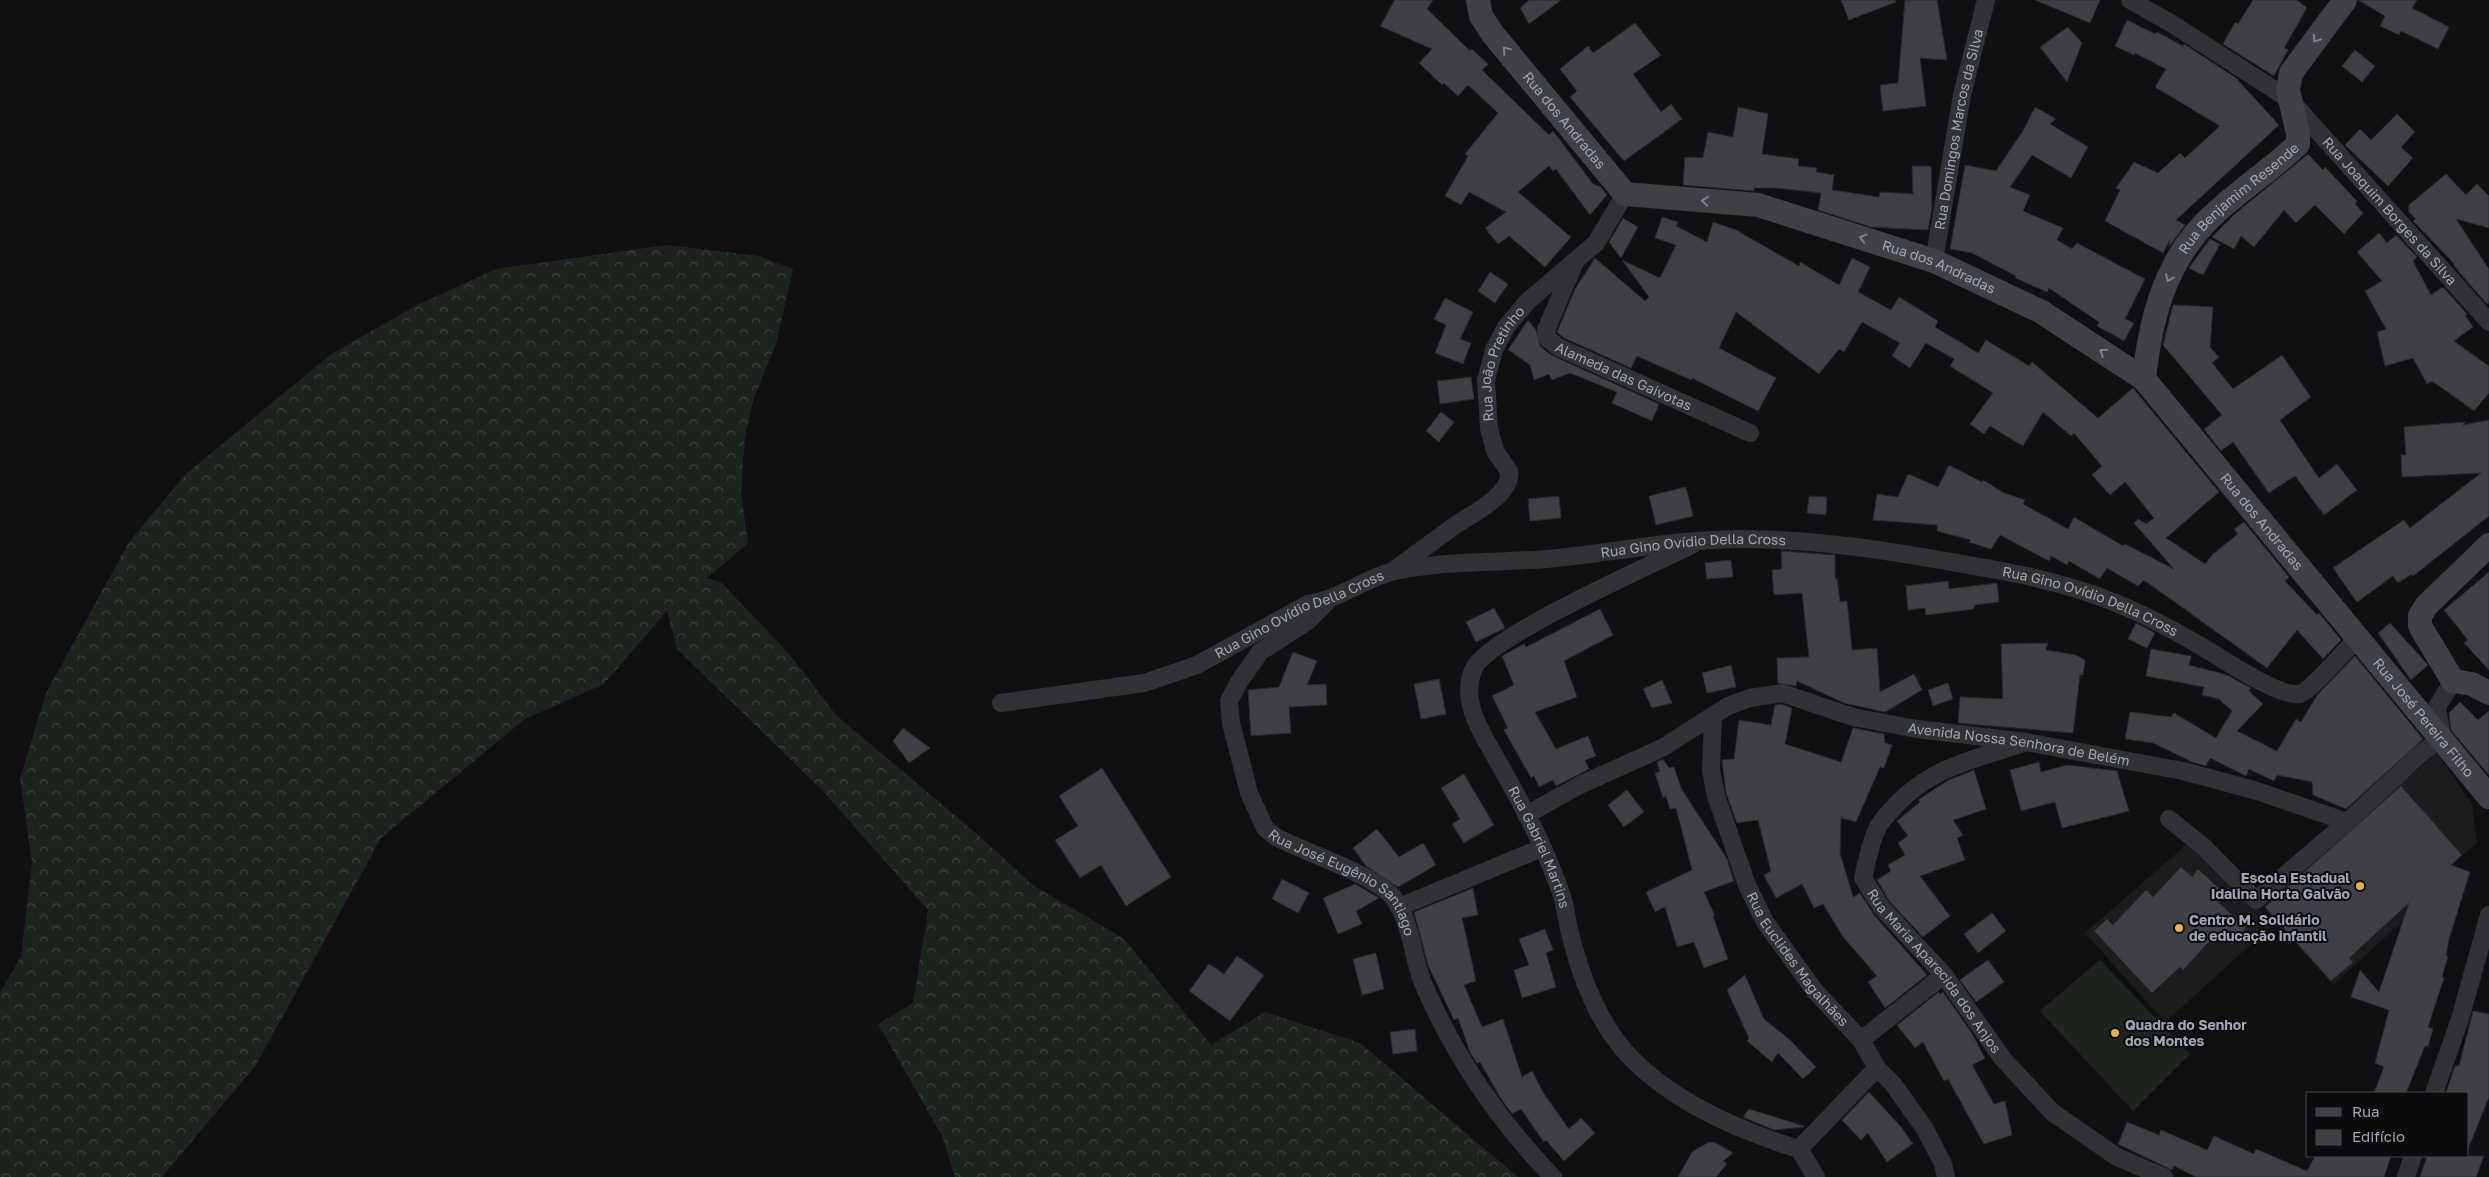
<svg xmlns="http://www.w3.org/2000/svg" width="2489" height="1177" font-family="'Golos Text',sans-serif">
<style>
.built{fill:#1c1c1f}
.forest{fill:url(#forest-crowns)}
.garden{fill:#1d241e}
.building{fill:#3f4045;stroke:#2a2a2e}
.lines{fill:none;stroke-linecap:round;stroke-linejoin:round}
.street{stroke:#313236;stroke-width:18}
.secondary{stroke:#404146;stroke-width:24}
.oneway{stroke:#80838c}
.poi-dot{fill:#e9b431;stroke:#0b0b0d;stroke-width:2}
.labels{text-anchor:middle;stroke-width:4;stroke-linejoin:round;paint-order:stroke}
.street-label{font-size:14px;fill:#a2a6b2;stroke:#0b0b0d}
.poi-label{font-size:14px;font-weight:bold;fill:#a2a6b2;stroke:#0b0b0d;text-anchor:start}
</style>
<defs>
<pattern id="forest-crowns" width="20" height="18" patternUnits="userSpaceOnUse" patternTransform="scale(1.25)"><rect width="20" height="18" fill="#1d241e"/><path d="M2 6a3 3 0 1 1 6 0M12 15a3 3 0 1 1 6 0" fill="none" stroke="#3b413c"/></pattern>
</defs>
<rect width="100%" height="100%" fill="#101012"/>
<g class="built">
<polygon points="2437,753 2472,804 2477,843 2451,865 2412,913 2333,985 2264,908 2333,840"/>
<polygon points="2188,843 2274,924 2165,1022 2085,933"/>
</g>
<polygon class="forest" points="667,245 759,256 793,269 776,344 754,398 745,436 741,493 748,543 707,578 722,583 791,656 836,715 977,834 1034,886 1123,938 1211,1045 1265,1012 1360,1043 1518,1177 955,1177 942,1136 878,1024 913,1003 928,910 822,790 677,649 667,611 604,684 525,719 381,838 256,1065 162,1177 0,1177 0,993 21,956 32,863 20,778 46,693 129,542 186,474 330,355 417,305 496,269"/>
<polygon class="garden" points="2100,960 2190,1054 2133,1111 2040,1011"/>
<g class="building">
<polygon points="1395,0 1433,0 1427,9 1470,51 1472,49 1488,64 1482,70 1549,135 1553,131 1593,184 1601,187 1607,195 1590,215 1556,169 1553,171 1549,166 1518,192 1571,237 1545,267 1509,236 1498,244 1485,228 1506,212 1469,192 1461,205 1445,196 1468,156 1465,154 1498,113 1468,85 1458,96 1444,83 1442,85 1419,63 1432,49 1380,26"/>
<polygon points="1529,0 1561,0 1529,24 1520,8"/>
<polygon points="1841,0 1895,0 1896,2 1849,20"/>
<polygon points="1905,0 1937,0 1947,60 1920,58 1926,106 1883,111 1880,85 1898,83"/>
<polygon points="2035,0 2100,0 2090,23"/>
<polygon points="2253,0 2297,0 2307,8 2284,48 2288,50 2274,76 2223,44 2235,22 2238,24"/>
<polygon points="2358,0 2417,0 2412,8 2449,27 2438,49 2401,31 2399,35 2380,26 2385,16"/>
<polygon points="2127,20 2155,34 2157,32 2183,46 2184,44 2236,78 2279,125 2176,220 2185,225 2169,247 2170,240 2163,253 2105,221 2120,190 2116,188 2134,162 2158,173 2180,153 2185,158 2220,126 2155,87 2166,69 2135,53 2134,55 2115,46"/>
<polygon points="1635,23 1661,55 1633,74 1661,112 1671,104 1682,119 1624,161 1570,97 1577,91 1560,69 1588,46 1593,53"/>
<polygon points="2068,27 2082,43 2067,82 2040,47"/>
<polygon points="2355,50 2375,66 2362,82 2342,66"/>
<polygon points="1738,107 1768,114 1762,154 1799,159 1798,166 1817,168 1816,172 1834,175 1832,190 1879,197 1880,192 1913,194 1912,166 1931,166 1932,209 1928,230 1871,227 1818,210 1821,193 1777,188 1754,188 1754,191 1683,185 1685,157 1703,158 1708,132 1733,137"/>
<polygon points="2035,107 2056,119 2050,124 2088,147 2071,178 2032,155 2010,187 2030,195 2023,211 2063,228 2057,240 2072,249 2077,243 2145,279 2125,319 2134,323 2124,341 2097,326 2099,322 2049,288 2047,292 2015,278 2016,276 1972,253 1950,249 1965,165 1996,171 2023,131"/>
<polygon points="2397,114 2415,132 2401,147 2413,158 2388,186 2345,145 2360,129 2371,140"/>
<polygon points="2308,154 2323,170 2325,167 2357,201 2355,204 2363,213 2344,234 2315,205 2296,223 2284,210 2254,247 2241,236 2234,249 2212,237 2236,213"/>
<polygon points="2446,174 2466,195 2477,184 2489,196 2489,228 2456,219 2489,269 2489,303 2487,304 2460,273 2450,259 2413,221 2416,219 2409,212 2409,205"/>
<polygon points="1662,217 1678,222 1676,226 1707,242 1713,222 1736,230 1799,266 1800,262 1839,285 1852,258 1870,267 1858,292 1891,310 1899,297 1938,321 1935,327 1978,353 1986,340 2029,366 2032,362 2098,418 2133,388 2219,492 2166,538 2205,564 2213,554 2238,534 2234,529 2244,522 2289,577 2285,581 2317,615 2319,613 2341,640 2323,659 2297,630 2267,668 2144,580 2138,586 2107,568 2100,579 2069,561 2067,565 2051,556 2049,561 2000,535 1991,549 1969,542 1971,540 1937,531 1937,525 1873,520 1877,494 1898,497 1908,474 1938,487 1949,465 1982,482 1983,480 2004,493 2025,500 2023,504 2068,529 2074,517 2123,546 2125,544 2174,569 2134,523 2138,519 2146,524 2154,518 2125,482 2110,495 2092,475 2102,466 2074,433 2071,436 2043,412 2023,446 1990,426 1984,434 1970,424 1993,393 1950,366 1954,359 1926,343 1910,368 1892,356 1900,343 1862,322 1844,352 1839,349 1819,374 1736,312 1719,348 1776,378 1758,411 1692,378 1691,380 1637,356 1631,368 1564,338 1557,332 1575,289 1595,258 1645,301 1649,297 1622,260 1660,278 1676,245 1655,238"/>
<polygon points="1623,218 1638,227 1621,258 1609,242"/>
<polygon points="2379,233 2387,243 2396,235 2417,257 2413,261 2431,295 2443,287 2467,314 2465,315 2473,327 2454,341 2489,366 2489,393 2474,411 2432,381 2427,384 2413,358 2385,366 2377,332 2386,329 2365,291 2382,281 2357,252"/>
<polygon points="2210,239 2220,244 2203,275 2189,268"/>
<polygon points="1490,272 1508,284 1495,303 1478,291"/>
<polygon points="1445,298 1473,312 1460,339 1471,343 1463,364 1435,353 1446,325 1434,319"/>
<polygon points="2173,305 2213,307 2210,347 2219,357 2212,363 2233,389 2282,355 2311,397 2280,420 2319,478 2337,464 2357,490 2324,515 2295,476 2269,493 2233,442 2221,451 2204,429 2222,415 2163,345"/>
<polygon points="1528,320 1536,330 1540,346 1551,355 1659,404 1652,421 1612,403 1617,392 1570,373 1552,380 1549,374 1534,380 1530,365 1508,350"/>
<polygon points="1471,377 1474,399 1440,404 1437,381"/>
<polygon points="1441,412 1454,422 1439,442 1426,431"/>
<polygon points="2489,420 2489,516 2413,576 2412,574 2398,583 2393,576 2357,602 2333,568 2404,520 2410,528 2481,473 2402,477 2401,455 2406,455 2404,427 2465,422 2463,425"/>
<polygon points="1686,487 1693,516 1656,525 1649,496"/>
<polygon points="1559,496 1561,518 1530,521 1528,499"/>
<polygon points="1809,496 1827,497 1826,515 1807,513"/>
<polygon points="1781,551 1835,555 1835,579 1837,579 1840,602 1847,601 1852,650 1877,648 1880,692 1914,674 1922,690 1885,712 1844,703 1797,681 1796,686 1778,683 1777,658 1809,657 1802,593 1774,595 1772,570 1782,569"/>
<polygon points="1731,560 1733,577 1707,579 1705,563"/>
<polygon points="2489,572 2489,670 2464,643 2468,640 2444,610"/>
<polygon points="1948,581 1949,589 1997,583 1999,602 1974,605 1974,609 1926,615 1925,608 1908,610 1906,586"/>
<polygon points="1494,608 1505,628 1476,642 1466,622"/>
<polygon points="1600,609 1613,635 1564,661 1577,697 1535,712 1556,749 1588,736 1596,756 1585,760 1589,769 1556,786 1553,780 1539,787 1534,776 1531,778 1504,730 1508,728 1492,696 1514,685 1502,656 1524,644 1526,647"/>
<polygon points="2136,623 2155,633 2147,648 2128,639"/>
<polygon points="2390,623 2428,665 2411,680 2378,633"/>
<polygon points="2048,643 2046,650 2076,655 2085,660 2083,675 2080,675 2073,733 1958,723 1960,697 2003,699 2001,644"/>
<polygon points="2151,649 2191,656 2189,665 2227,675 2251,688 2249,691 2263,704 2237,731 2277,751 2296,719 2301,722 2318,694 2355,656 2423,739 2346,809 2313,795 2312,782 2277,775 2274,781 2249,769 2246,776 2210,758 2206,766 2192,762 2153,743 2125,739 2130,712 2171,717 2174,713 2216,738 2232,711 2219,699 2202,695 2204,687 2146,676"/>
<polygon points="1293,652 1317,661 1307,685 1326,684 1327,705 1289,707 1291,733 1251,736 1248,690 1279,687"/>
<polygon points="1731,665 1736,687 1707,693 1702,673"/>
<polygon points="1439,679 1446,714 1421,719 1414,684"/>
<polygon points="1662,680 1672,703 1652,708 1643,689"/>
<polygon points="1948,683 1953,699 1933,706 1928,690"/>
<polygon points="2460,702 2478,720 2489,711 2489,775 2451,730 2449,713"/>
<polygon points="1781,704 1792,708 1785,744 1841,762 1853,728 1884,734 1885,743 1892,745 1884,768 1880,767 1856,822 1841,818 1840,853 1853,897 1860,893 1874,915 1927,975 1885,1008 1868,982 1877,976 1844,938 1823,904 1814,908 1802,884 1776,898 1764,875 1771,871 1758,820 1737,823 1726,793 1722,760 1734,759 1739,720 1771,725 1775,705"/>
<polygon points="903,728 930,748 909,763 893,741"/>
<polygon points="1663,759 1669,768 1674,767 1681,788 1727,859 1734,881 1704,892 1715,916 1713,916 1728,959 1704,968 1694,942 1677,947 1665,907 1655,912 1646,892 1692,870 1676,808 1670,809 1666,796 1663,798 1655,773 1660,772 1657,762"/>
<polygon points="2039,762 2041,772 2067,765 2117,771 2129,811 2062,828 2055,802 2021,811 2010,770"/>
<polygon points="1102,768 1171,877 1126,906 1101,865 1080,878 1055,840 1078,826 1059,796"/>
<polygon points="1974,770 1986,809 1953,820 1963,835 1957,838 1965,860 1920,876 1950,916 1923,937 1890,902 1877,880 1891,871 1888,865 1905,855 1898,843 1908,836 1897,821 1920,802 1918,800 1947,781"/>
<polygon points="1464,774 1494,825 1464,843 1452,824 1460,819 1441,788"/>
<polygon points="2401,786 2462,855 2451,865 2470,872 2449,939 2446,956 2448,956 2442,977 2444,978 2428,1027 2433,1029 2428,1047 2425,1046 2406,1093 2374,1093 2384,1067 2375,1063 2389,1010 2351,997 2360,970 2379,992 2409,903 2349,958 2353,962 2331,981 2265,907"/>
<polygon points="1627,790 1644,812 1624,827 1608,805"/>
<polygon points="1377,829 1399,857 1423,843 1436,865 1398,887 1366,866 1353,848"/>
<polygon points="2181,867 2192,877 2198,869 2222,891 2215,899 2246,928 2231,944 2218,932 2183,970 2180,967 2152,993 2094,931 2107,919 2113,925 2146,890 2153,897"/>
<polygon points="1282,879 1309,893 1298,913 1272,899"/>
<polygon points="1355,884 1379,898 1356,911 1362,924 1338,934 1323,898"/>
<polygon points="1473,888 1478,915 1462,918 1476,981 1464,985 1482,1027 1503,1019 1522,1077 1532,1071 1544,1094 1569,1129 1581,1118 1595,1133 1564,1161 1546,1140 1544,1142 1521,1109 1512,1114 1500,1097 1480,1062 1477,1063 1470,1052 1458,1018 1454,1020 1428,965 1414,912"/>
<polygon points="1992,913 2006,931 1978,953 1964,934"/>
<polygon points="1545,929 1553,950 1546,953 1556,987 1522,998 1514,970 1529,965 1519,939"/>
<polygon points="1376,953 1384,989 1362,995 1353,959"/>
<polygon points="1237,956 1264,975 1230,1021 1189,991 1209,964 1224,974"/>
<polygon points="1988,960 2004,982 1976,1002 1960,980"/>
<polygon points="1745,975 1764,1019 1790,1040 1816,1067 1803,1079 1778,1053 1772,1062 1747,1041 1749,1038 1727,990"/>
<polygon points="1939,992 1940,995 1943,992 1971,1032 1985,1058 1972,1065 1994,1104 2005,1101 2012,1135 1984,1144 1948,1079 1944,1081 1923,1042 1915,1048 1897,1025"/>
<polygon points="2473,1011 2489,1014 2489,1097 2468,1149 2468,1093 2446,1093 2455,1066 2459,1066"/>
<polygon points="1415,1029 1417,1051 1393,1054 1390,1032"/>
<polygon points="1869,1092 1902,1128 1913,1144 1887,1162 1868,1133 1861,1140 1842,1120"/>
<polygon points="1749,1109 1804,1126 1804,1127 1774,1130 1743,1117"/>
<polygon points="2127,1122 2159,1135 2161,1130 2207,1150 2214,1136 2254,1154 2256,1149 2307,1171 2315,1156 2391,1156 2384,1177 2196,1177 2174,1166 2172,1170 2118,1144"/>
<polygon points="1709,1142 1714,1142 1733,1153 1723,1161 1727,1164 1716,1177 1678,1177 1692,1152"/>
<polygon points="2427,1156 2484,1156 2476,1177 2420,1177"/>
</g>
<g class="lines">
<g class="street">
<path id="s1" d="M2130,0L2174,25L2290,100L2489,322"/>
<path id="s2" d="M1934,261L1962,95L1986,0"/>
<path id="s3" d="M1575,262L1546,330L1547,338L1558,347L1750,433"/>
<path id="s4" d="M1692,545C1653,564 1485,638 1473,670C1460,702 1482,733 1497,760C1522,804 1547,850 1563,899C1566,910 1567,922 1570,933C1581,978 1598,1024 1631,1058C1675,1103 1740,1131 1799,1149L1816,1177"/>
<path id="s5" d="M1394,570C1415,555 1436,539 1457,524C1472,514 1513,494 1509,471L1495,451L1489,428L1486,380L1494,350L1506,327L1527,302L1596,243L1625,194"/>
<path id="s6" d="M1328,601L1308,621L1260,652L1239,682L1229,701L1231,723L1249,793L1265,828L1276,837C1304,852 1375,875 1393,897C1411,920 1412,956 1423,983C1453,1054 1499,1122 1553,1177"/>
<path id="s7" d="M1001,703L1144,683L1197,665L1308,604C1340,599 1362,580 1391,572C1442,560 1496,563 1547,559C1612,553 1676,539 1742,539C1832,539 1919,556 2007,572C2090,588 2142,610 2214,654C2230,664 2281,697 2299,694C2310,692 2348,647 2359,637"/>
<path id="s8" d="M1713,716L1711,770L1716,796L1747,885L1765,922L1815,991L1861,1040L1877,1068L1893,1084L1925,1129L1943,1164L1946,1177"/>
<path id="s9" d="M2021,744C1972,760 1932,767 1895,806C1890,812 1882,819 1878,827C1870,843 1867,861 1863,878L1882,908L1944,975L2003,1059L2052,1112L2117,1157L2164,1177"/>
<path id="s10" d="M1526,815L1580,785L1662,748L1728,706L1750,698L1782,693L1853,717L1917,729L2026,742L2183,771L2254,790L2347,822L2419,755L2442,738L2437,707L2453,681"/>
<polyline points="2169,819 2204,847 2256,900 2347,822"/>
<polyline points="1399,907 1542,848"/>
<polyline points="1861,1040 1944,975"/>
<polyline points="2434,1093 2460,1019 2489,915"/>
<polyline points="1799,1149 1877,1068"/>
<polyline points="2406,1177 2413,1156"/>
</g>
<g class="secondary">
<path id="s11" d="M1478,0L1481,16L1492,33L1625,194L1758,205L1934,261L2040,311L2144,379L2489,797"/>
<path id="s12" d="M2144,379C2150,322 2164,265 2205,223C2233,194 2269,172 2298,144V133L2288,90L2291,73L2345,0"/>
<polyline points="2489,545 2427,605 2420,616 2420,626 2453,681 2472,684 2489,693"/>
</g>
</g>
<defs><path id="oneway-chevron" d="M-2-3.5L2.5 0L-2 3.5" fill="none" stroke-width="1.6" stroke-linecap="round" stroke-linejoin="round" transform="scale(1.25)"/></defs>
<g class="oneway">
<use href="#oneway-chevron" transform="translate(2316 39) rotate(126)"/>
<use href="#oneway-chevron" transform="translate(1506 50) rotate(-130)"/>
<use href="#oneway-chevron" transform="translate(1705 201) rotate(-175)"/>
<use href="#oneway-chevron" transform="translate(1863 238) rotate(-163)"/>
<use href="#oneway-chevron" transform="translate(2169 278) rotate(114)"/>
<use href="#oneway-chevron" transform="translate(2103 352) rotate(-147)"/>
</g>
<g class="poi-dot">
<circle cx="2360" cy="886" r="5"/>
<circle cx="2179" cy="928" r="5"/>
<circle cx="2115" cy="1033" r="5"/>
</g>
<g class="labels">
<g class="street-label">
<text dy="5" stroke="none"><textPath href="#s11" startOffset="150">Rua dos Andradas</textPath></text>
<text dy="5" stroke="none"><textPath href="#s2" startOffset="134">Rua Domingos Marcos da Silva</textPath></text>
<text dy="5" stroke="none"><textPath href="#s12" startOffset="212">Rua Benjamim Resende</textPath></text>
<text dy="5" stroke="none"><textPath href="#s1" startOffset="338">Rua Joaquim Borges da Silva</textPath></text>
<text dy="5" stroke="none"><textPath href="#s11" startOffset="570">Rua dos Andradas</textPath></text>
<text dy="5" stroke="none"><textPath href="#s5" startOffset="272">Rua João Pretinho</textPath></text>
<text dy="5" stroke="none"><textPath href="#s3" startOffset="168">Alameda das Gaivotas</textPath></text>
<text dy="5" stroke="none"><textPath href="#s11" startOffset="990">Rua dos Andradas</textPath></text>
<text dy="5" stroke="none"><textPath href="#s7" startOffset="720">Rua Gino Ovídio Della Cross</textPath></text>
<text dy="5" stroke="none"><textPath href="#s7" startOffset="1125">Rua Gino Ovídio Della Cross</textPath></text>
<text dy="5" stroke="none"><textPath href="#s7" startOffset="315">Rua Gino Ovídio Della Cross</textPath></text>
<text dy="5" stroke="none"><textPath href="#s11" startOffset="1244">Rua José Pereira Filho</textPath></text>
<text dy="5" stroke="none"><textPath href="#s10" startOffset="529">Avenida Nossa Senhora de Belém</textPath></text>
<text dy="5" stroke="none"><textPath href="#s4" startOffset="448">Rua Gabriel Martins</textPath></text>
<text dy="5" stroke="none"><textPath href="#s6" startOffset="374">Rua José Eugênio Santiago</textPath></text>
<text dy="5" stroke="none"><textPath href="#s8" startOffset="265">Rua Euclides Magalhães</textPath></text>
<text dy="5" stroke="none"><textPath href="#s9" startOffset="340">Rua Maria Aparecida dos Anjos</textPath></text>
</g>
<g class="poi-label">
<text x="2350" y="883" text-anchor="end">Escola Estadual<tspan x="2350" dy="16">Idalina Horta Galvão</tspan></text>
<text x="2189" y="925">Centro M. Solidário<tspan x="2189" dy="16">de educação infantil</tspan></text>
<text x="2125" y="1030">Quadra do Senhor<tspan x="2125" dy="16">dos Montes</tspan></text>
</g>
</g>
<rect x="2306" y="1092" width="162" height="65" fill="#0b0b0d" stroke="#47494f"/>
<rect x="2316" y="1108" width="25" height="8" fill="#404146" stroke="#47494f"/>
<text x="2352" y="1117" font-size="15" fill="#a2a6b2">Rua</text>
<rect x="2316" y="1130" width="25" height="15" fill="#3f4045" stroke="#47494f"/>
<text x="2352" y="1142" font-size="15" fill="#a2a6b2">Edifício</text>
</svg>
